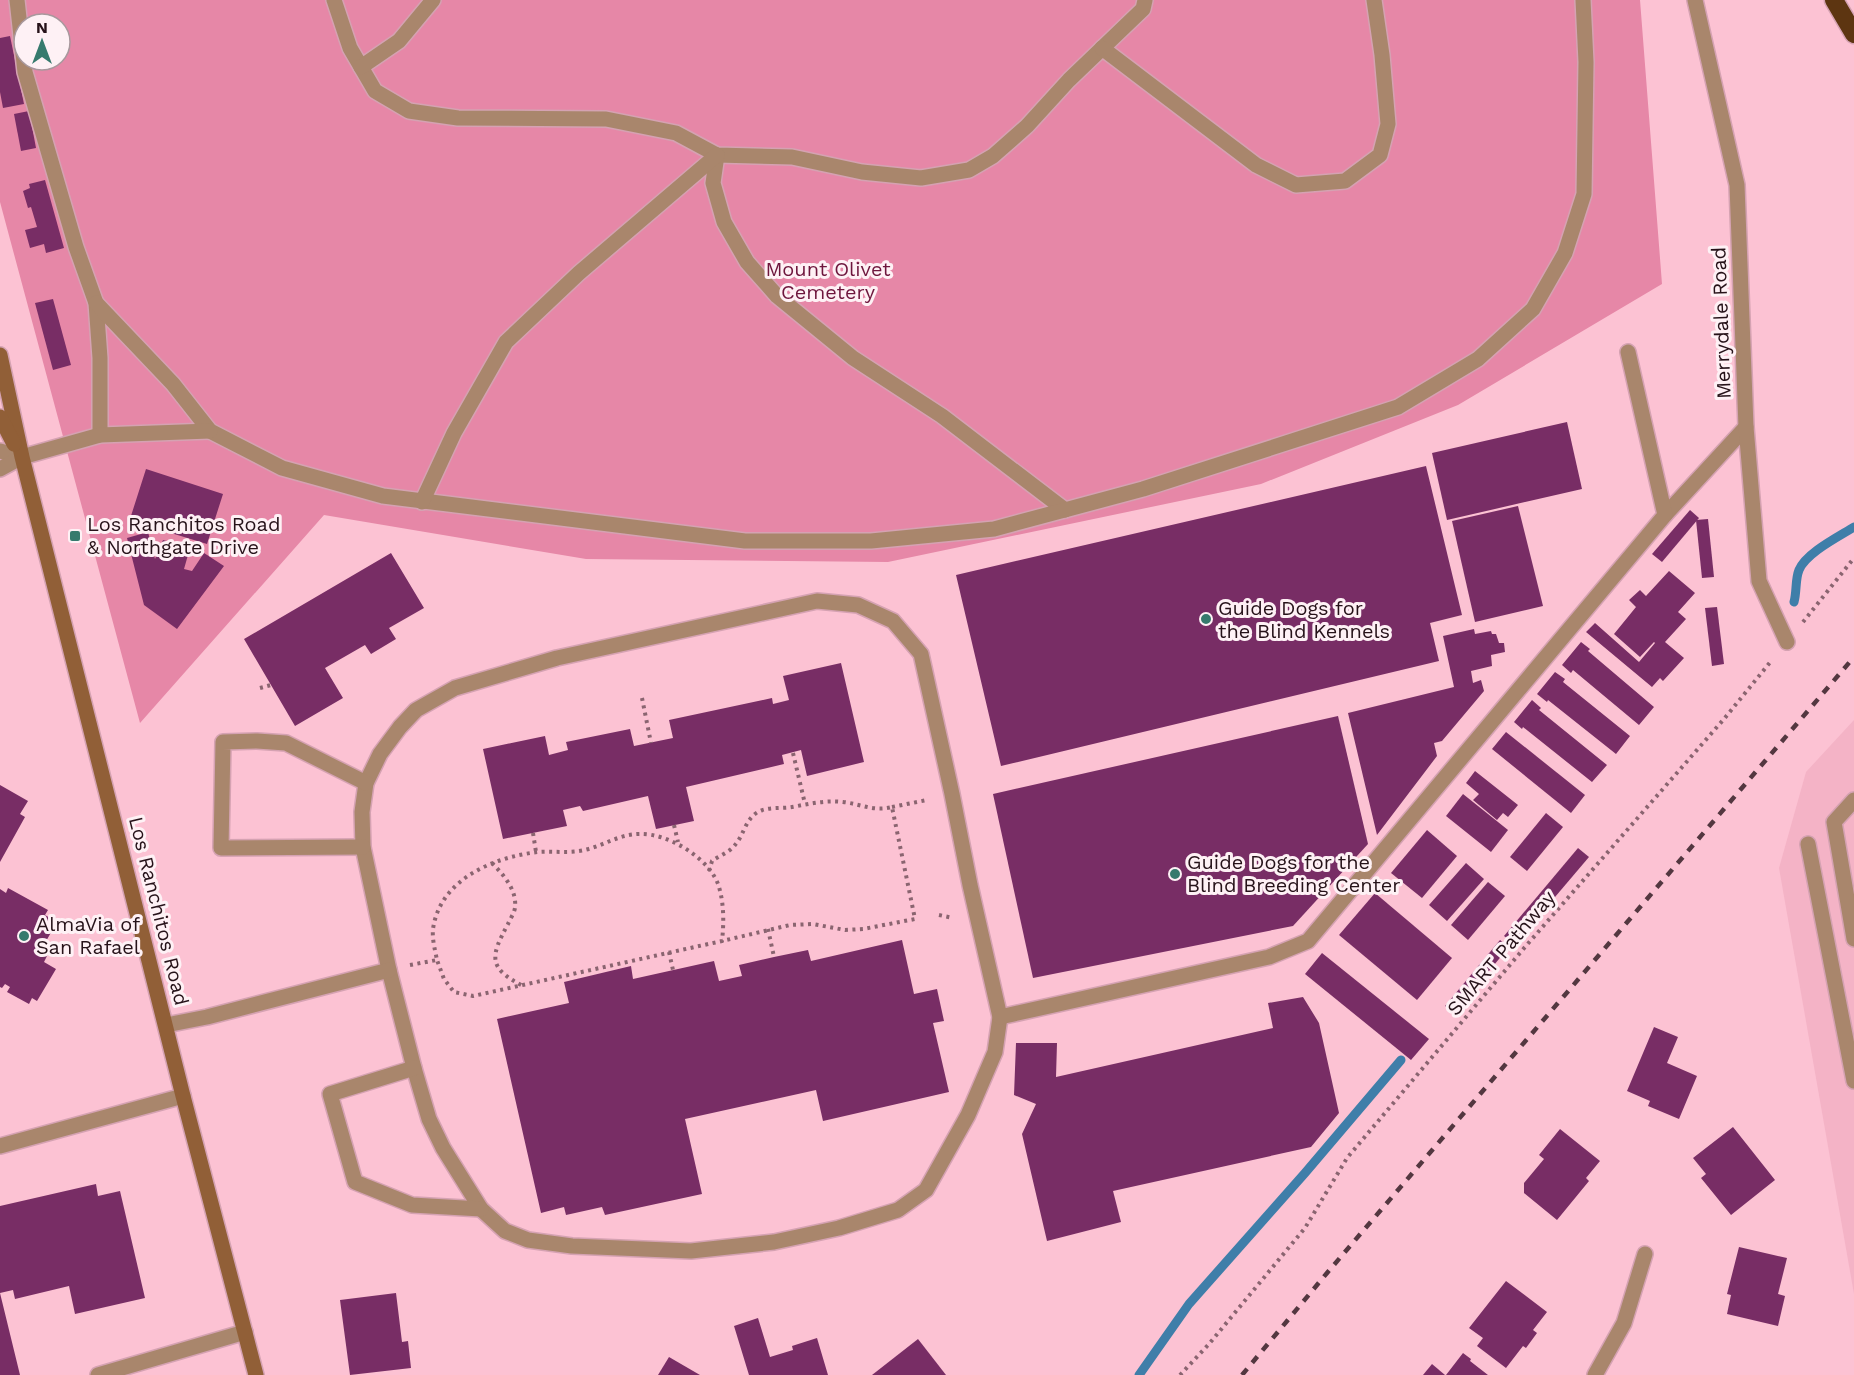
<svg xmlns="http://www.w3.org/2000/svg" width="1854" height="1375" font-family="'Work Sans',sans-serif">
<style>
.built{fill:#f4b3c6}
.green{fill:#e687a7;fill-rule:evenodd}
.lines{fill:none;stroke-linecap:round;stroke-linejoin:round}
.stream{stroke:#3f7ea9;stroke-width:9}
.building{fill:#782d65}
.service-casing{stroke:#d5a2b2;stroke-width:18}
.minor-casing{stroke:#d5a2b2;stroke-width:18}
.tertiary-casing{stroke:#d5a2b2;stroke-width:18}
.secondary-casing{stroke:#d5a2b2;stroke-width:18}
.motorway-casing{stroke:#d5a2b2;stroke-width:21}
.path{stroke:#8a6470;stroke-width:4;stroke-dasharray:3 4.5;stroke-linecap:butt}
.service{stroke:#a9866c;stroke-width:15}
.minor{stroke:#a9866c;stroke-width:15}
.tertiary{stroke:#a9866c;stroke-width:15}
.secondary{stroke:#915f37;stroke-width:15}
.motorway{stroke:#5d3511;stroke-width:18}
.rail{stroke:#533740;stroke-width:4.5;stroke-dasharray:8 8;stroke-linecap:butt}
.poi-dot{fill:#367a6d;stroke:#fef1f5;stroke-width:2}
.labels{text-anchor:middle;stroke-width:6;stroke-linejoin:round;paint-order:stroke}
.park-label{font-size:20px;fill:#6e163d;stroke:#fef1f5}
.street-label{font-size:20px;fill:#261219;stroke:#fef1f5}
.poi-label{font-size:20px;fill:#261219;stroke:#fef1f5;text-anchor:start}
</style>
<rect width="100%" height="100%" fill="#fcc2d3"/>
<polygon class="built" points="1854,720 1854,1294 1779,868 1806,772"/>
<path class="green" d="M0,0H1640L1662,284L1458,405L1261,484L888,562L586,559L324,515L140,723L0,202ZM24,24H60V60H24Z"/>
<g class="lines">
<g class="stream">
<path d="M1794,602C1797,591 1795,580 1799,570C1806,553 1838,537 1854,527"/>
<polyline points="1139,1375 1189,1304 1305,1173 1401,1060"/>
</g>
</g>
<g class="building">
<polygon points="10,36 24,104 3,108 0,92 0,38"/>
<polygon points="29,111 36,148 21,151 14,114"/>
<polygon points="45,180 64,248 46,253 44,244 30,248 25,230 37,227 31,207 28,208 23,191 30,188 29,184"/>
<polygon points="53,299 71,365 53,370 35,303"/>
<polygon points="1567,422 1582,489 1447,520 1432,453"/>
<polygon points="1426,466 1462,615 1430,623 1439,661 1001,766 956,575"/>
<polygon points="146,469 223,494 207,544 171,533 173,524 168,521 165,530 130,519"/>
<polygon points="1518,506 1543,606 1475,622 1452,521"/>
<polygon points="1690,510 1699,518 1662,562 1652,554"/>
<polygon points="1708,519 1714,577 1702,578 1696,520"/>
<polygon points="148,532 155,559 163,540 190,548 184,569 192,571 204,553 224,566 177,629 144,605 127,538"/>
<polygon points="391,553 424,608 389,628 396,639 371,654 365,645 325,668 343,698 295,726 244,639"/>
<polygon points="1669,571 1695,593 1678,612 1686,619 1665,642 1684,658 1663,681 1660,678 1652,687 1586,632 1595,623 1639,662 1655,643 1654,642 1640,657 1614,634 1636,607 1629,600 1640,590 1646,596"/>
<polygon points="1717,607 1724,664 1712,666 1705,608"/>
<polygon points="1474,629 1475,634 1491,631 1492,634 1496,634 1499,643 1504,643 1505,652 1491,655 1492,666 1471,671 1473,683 1481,680 1484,691 1442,741 1434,743 1437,756 1377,835 1348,713 1454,687 1443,636"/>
<polygon points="1581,642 1590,649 1588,651 1654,707 1639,725 1573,670 1571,673 1562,665"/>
<polygon points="841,663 864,762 807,776 801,750 782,755 784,764 686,787 694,821 656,829 648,796 583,811 580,806 563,810 567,826 503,839 483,749 545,736 549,755 568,750 566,742 630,729 634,746 673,738 669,720 772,698 773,704 789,700 783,676"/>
<polygon points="1555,672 1565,679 1563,682 1630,736 1616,754 1548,700 1547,702 1537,694"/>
<polygon points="1532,700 1541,708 1539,710 1607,765 1592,782 1523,727 1522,729 1514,722"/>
<polygon points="1338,716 1368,844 1293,926 1033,978 993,794"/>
<polygon points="1506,732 1585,795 1571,813 1492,749"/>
<polygon points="1475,771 1518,805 1508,817 1503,813 1497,820 1473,800 1479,794 1466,783"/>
<polygon points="0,785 28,801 20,814 25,817 0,862"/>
<polygon points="1463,794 1508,830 1491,852 1446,816"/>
<polygon points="1546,813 1563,827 1527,871 1510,857"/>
<polygon points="1427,830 1457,856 1422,898 1391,873"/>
<polygon points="1578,848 1589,857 1515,944 1504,936"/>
<polygon points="1466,863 1484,879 1447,921 1429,905"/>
<polygon points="1488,882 1505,896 1468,940 1451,925"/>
<polygon points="8,888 48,910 45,915 57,922 41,950 48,954 44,962 56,969 37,1001 32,998 29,1004 7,992 10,987 5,984 2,988 0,987 0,889 6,893"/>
<polygon points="1375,893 1452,958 1417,1000 1339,935"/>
<polygon points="902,940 914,994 937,989 944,1021 933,1023 949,1092 823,1121 816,1090 685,1119 702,1194 605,1215 602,1207 566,1215 564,1207 541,1213 497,1019 569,1003 564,982 631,966 633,979 714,961 719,981 742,976 739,965 774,957 808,950 811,961"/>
<polygon points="1500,940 1509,947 1454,1013 1445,1006"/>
<polygon points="1322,953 1429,1039 1411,1060 1305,974"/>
<polygon points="1303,997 1319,1023 1339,1113 1311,1147 1113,1191 1121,1222 1047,1241 1022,1134 1036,1104 1014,1095 1016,1043 1057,1043 1056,1077 1273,1028 1268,1003"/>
<polygon points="1654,1027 1678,1037 1667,1063 1697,1076 1679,1119 1648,1106 1650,1101 1627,1091"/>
<polygon points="1733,1127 1775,1180 1731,1215 1701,1178 1706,1174 1693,1158"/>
<polygon points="1560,1129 1600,1161 1586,1178 1589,1181 1557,1220 1524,1193 1524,1183 1544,1159 1539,1155"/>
<polygon points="96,1184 98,1196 120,1191 145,1298 75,1314 69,1286 15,1299 13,1290 0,1293 20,1375 0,1375 0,1206"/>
<polygon points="1739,1247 1787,1258 1778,1294 1785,1296 1778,1326 1727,1314 1731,1295 1727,1294"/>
<polygon points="1506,1281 1547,1312 1533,1330 1537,1333 1526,1348 1523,1346 1506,1368 1477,1346 1483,1338 1469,1328"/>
<polygon points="396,1293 402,1342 408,1341 411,1368 350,1375 340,1300"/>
<polygon points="758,1318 770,1357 793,1350 792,1346 817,1338 828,1375 749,1375 734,1326"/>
<polygon points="918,1339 946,1375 872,1375"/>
<polygon points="1463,1353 1471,1359 1470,1361 1488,1375 1446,1375"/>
<polygon points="669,1357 700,1375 658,1375"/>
<polygon points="1432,1364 1445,1375 1423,1375"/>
</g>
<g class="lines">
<g class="service-casing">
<g id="service">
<polyline points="17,0 25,72 76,247 96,303 100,358 100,435"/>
<polyline points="334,0 350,48 375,91 409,111 458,118 606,119 676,133 717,155 792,157 862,172 921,178 969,170 993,156 1027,126 1069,80 1143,9 1145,0"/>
<polyline points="1102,48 1256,165 1296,185 1345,181 1380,155 1388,124 1382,55 1374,0"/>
<polyline points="361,67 399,41 433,0"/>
<polyline points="717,155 713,183 724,222 747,262 777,296 853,358 942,416 1065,510"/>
<polyline points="96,303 173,384 210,431 282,468 383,496 745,541 871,541 994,529 1143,489 1398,407 1478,359 1533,309 1565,253 1584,194 1586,62 1583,0"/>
<polyline points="22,457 100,435 210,431"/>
<polyline points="422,502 454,433 506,342 579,273 717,155"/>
<polyline points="1665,515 1746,427"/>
<polygon points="817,601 858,605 893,621 921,654 952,794 970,885 1000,1017 995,1052 968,1115 926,1190 898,1210 839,1228 774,1242 691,1251 572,1246 528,1240 505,1231 481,1209 443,1148 429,1119 414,1068 389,970 363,847 362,812 366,783 380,754 400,727 416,710 455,688 557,658"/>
<polyline points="1854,800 1834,822 1854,939"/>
<polyline points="363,847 221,848 223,742 257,741 286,743 366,783"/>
<polyline points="1000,1017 1269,957 1308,941 1665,515 1628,352"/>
<polyline points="166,1025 207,1017 389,970"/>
<polyline points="414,1068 330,1094 355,1182 412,1205 481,1209"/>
<polyline points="98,1375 245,1332"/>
</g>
</g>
<g class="minor-casing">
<g id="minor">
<polyline points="1695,0 1737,185 1746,427 1759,581 1787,642"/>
<polyline points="1808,844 1854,1081"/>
<polyline points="0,1146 183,1096"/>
<polyline points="1595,1375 1624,1323 1645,1254"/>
</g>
</g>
<g class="tertiary-casing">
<g id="tertiary">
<polyline points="0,451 22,457"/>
<polyline points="0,469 22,457"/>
</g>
</g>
<g class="secondary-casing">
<g id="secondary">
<polyline points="0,355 22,457 183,1096 256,1375"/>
<polyline points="0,417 14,444"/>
</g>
</g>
<g class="motorway-casing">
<polyline id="motorway" points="1834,0 1854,34"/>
</g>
<g class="path">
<polyline points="1803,622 1854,558"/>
<polyline points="260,688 271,685"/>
<polyline points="642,698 651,743"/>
<polyline points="793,753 805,804"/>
<polyline points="892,807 927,800"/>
<polyline points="674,825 678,842"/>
<polyline points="533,833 536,852"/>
<path d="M492,863C503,874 517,890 515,907C515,912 510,919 508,924C490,957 488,968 523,986"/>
<path d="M709,871L712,861C719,856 730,852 735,845C743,836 745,822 755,814C765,806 780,809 792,807C809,804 825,800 843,802C861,804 874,812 892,807L915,919L863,929L845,930L813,924L790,925L722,941"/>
<polyline points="939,915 953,918"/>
<polyline points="768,929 774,957"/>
<polyline points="669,952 673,970"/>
<path d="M410,965L437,960C435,950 432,939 433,929C440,879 494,857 538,852C552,851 566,853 579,851C601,848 617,834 640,834C668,833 711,859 719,887C724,904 724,923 722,941L473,996L454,992L444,979L437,960"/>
<polyline points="1180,1375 1209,1344 1305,1228 1347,1158 1525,947 1724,719 1772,660"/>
</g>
<use href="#service" class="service"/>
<use href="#minor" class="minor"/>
<use href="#tertiary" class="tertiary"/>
<use href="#secondary" class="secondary"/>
<use href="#motorway" class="motorway"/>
<polyline class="rail" points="1242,1375 1327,1273 1854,657"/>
</g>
<g class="poi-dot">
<rect x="69" y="530" width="12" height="12" rx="3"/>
<circle cx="1206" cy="619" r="6"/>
<circle cx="1175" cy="874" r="6"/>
<circle cx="24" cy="936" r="6"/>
</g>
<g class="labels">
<g class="park-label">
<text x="828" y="276">Mount Olivet<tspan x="828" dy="23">Cemetery</tspan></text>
</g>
<g class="street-label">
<text transform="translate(1721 323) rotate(-92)" y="7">Merrydale Road</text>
<text transform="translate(159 911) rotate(76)" y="7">Los Ranchitos Road</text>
<text transform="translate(1501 953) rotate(-50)" y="7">SMART Pathway</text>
</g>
<g class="poi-label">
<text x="87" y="531">Los Ranchitos Road<tspan x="87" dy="23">&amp; Northgate Drive</tspan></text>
<text x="1218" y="615">Guide Dogs for<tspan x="1218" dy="23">the Blind Kennels</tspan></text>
<text x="1187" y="869">Guide Dogs for the<tspan x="1187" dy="23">Blind Breeding Center</tspan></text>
<text x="36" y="931">AlmaVia of<tspan x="36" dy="23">San Rafael</tspan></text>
</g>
</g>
<g transform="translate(42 42)"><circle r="28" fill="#fef1f5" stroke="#a8989d" stroke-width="1.5"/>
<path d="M0-4.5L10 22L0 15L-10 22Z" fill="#367a6d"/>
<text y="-9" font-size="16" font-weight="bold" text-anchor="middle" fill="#261219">N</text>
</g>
</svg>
